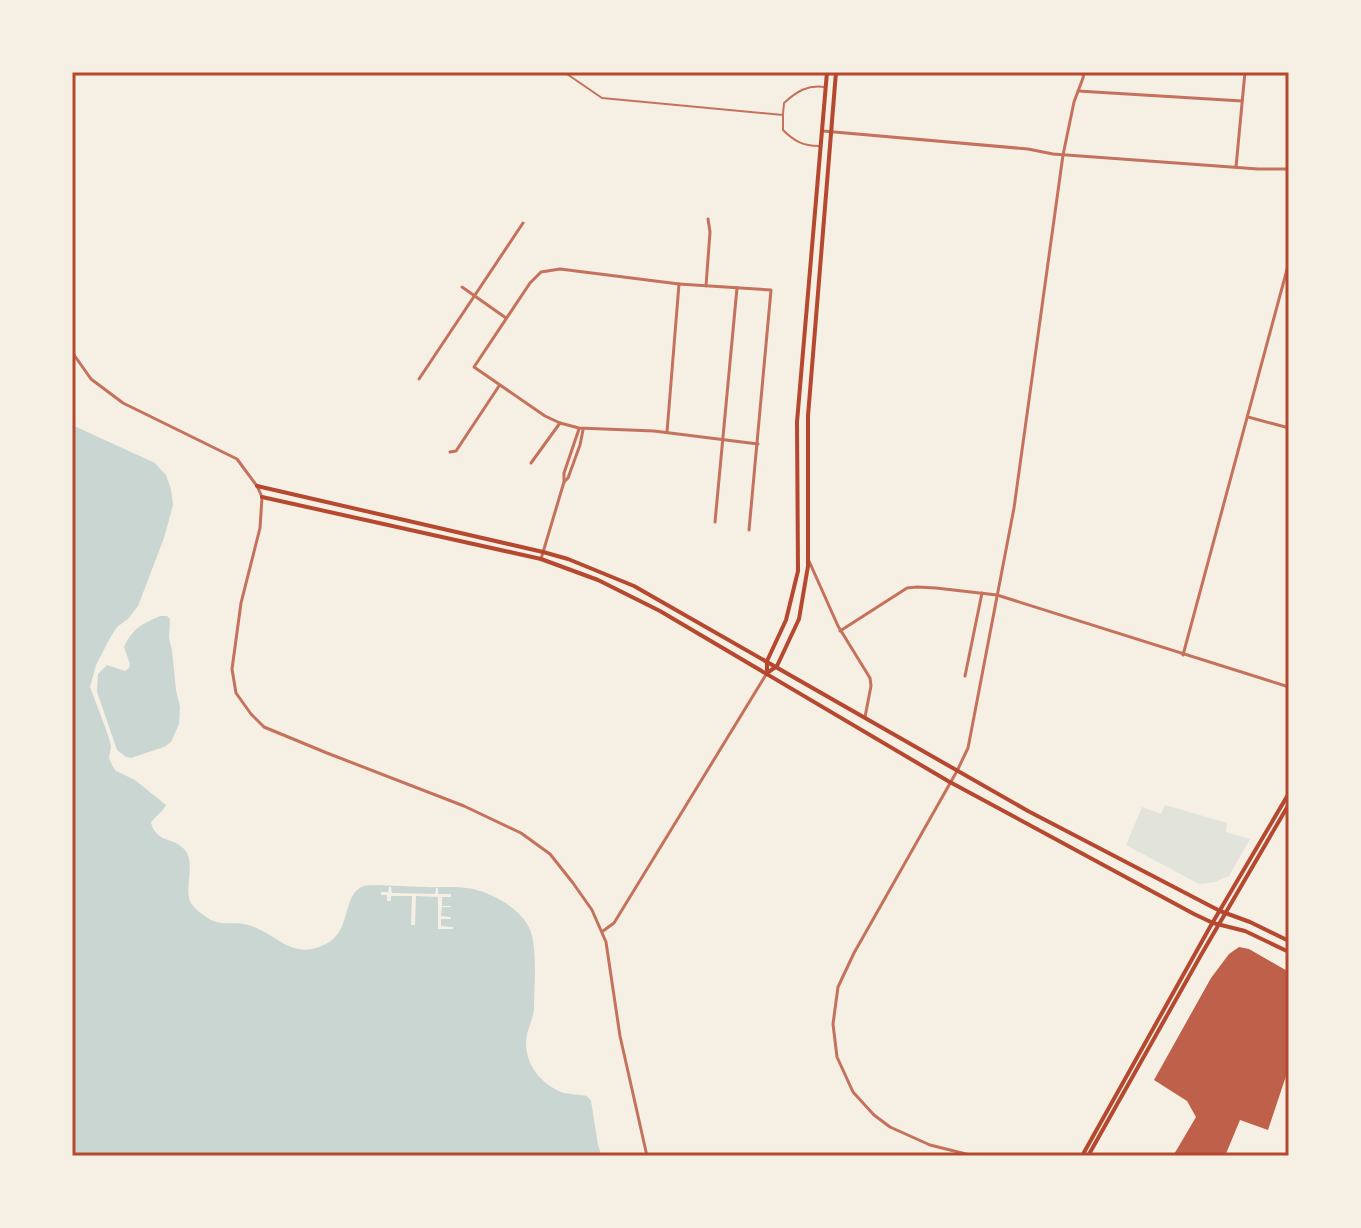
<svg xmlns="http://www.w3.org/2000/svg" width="1361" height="1228" font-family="Raleway,sans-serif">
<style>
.green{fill:#e2e4dc}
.water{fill:#c9d6d2}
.pier{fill:#f6efe4}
.building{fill:#bf614a}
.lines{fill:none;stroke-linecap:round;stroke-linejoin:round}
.pedestrian{stroke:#c5725c;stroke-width:2}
.minor{stroke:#c5725c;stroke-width:3}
.tertiary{stroke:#c5725c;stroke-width:3}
.secondary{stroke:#b5482f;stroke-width:4}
.primary{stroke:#b5482f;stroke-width:4}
.neatline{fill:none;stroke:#b5482f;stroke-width:3}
</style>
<rect width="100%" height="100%" fill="#f6efe4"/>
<polygon class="green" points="1165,805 1227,823 1226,832 1250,839 1229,876 1215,882 1199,884 1126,845 1142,807 1161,814"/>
<g class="water">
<path d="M72,425L155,463L166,475L171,489L173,505L164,538L138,606L128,619L117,627L110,638L96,665L90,687L107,732L111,746L109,758L112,765L116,771L135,780L166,805C162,813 155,816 151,823C157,843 172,837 183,848C197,861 184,886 190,901C192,906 198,911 202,914C220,929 229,920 248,925C276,932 292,962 326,944C353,930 341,894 364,886C371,884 414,887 425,887C439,888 453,886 467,888C491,891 527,911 532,936C537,956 534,989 534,1009C533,1019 529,1026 527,1034C522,1060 538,1082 561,1092C569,1095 579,1094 587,1096L591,1101L598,1145L602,1156H72Z"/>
<path d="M160,616H167L170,619L169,638L172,650L176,690L180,707L179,724L171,742L164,747L131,758L126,757L117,750L97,692L98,674L107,665L125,671L129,668L130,664L124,647C133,628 142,624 160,616Z"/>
</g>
<polygon class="pier" points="389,887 391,887 392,893 435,894 436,888 438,888 438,894 451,894 451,897 442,897 442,906 451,906 451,907 442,907 441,916 451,917 451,919 441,919 441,926 453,927 453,929 438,929 438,897 416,896 415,925 411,925 412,896 391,896 391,901 387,901 387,895 381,895 381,892 388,892"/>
<polygon class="building" points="1239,947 1249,949 1289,972 1289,1067 1268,1130 1240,1120 1225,1156 1173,1156 1196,1117 1187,1101 1154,1080 1211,978 1229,954"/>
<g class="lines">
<g class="pedestrian">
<path d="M564,72L602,98L783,115V130C794,141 803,146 819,146"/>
<path d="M783,114L784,103C796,92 808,84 825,87"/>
</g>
<g class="minor">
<polyline points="1078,91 1242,101"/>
<polyline points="1236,167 1245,72"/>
<polyline points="679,284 560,269 541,272 530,283 474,367 545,416 560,423 579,428 654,431 758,444"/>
<polyline points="706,286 710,232 708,219"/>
<polyline points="462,287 506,318"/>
<polyline points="419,379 523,223"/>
<polyline points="1248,417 1289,428"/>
<polyline points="667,432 679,284 771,290 749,530"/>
<polyline points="450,452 456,451 499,386"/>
<polyline points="531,463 560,423"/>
<polyline points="564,482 568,478 580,445 583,430"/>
<polyline points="715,522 737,288"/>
<polyline points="541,559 564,482 564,473 579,429"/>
<polyline points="809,561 838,626 870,678 871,686 865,717"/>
<polyline points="840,631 907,588 917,587 936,588 997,595 1289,687"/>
<polyline points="1183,655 1289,262"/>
<polyline points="965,676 982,593"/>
<polyline points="957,771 968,748 1014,508 1063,155 1074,102 1083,78 1084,72"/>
</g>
<g class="tertiary">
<polyline points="823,131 1028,149 1053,154 1258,169 1289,169"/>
<polyline points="72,352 91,379 123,403 237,459 257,486 262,497 260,528 241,603 232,669 236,693 251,714 264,727 327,753 464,806 521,833 550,854 573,883 592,910 606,942 620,1036 647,1156"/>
<polyline points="957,771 854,953 838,987 833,1024 837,1057 853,1092 874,1115 890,1127 930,1145 974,1156"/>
<polyline points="603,931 614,923 767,673"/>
</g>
<g class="secondary">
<polyline points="257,486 543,552 568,559 634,586 1028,811 1220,911 1250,922 1289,941"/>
<polyline points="262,497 541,559 598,580 660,611 948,781 1194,914 1213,923 1245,931 1289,952"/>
<polyline points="767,673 777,666 799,619 808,566 808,416 836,72"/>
<polyline points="767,673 767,661 786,620 798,571 797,422 827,72"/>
</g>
<g class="primary">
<polyline points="1082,1156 1210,927 1289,793"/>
<polyline points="1088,1156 1201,955 1289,804"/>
</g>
</g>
<rect width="1361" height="1228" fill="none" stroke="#f6efe4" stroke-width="148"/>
<rect x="74" y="74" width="1213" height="1080" class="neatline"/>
</svg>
